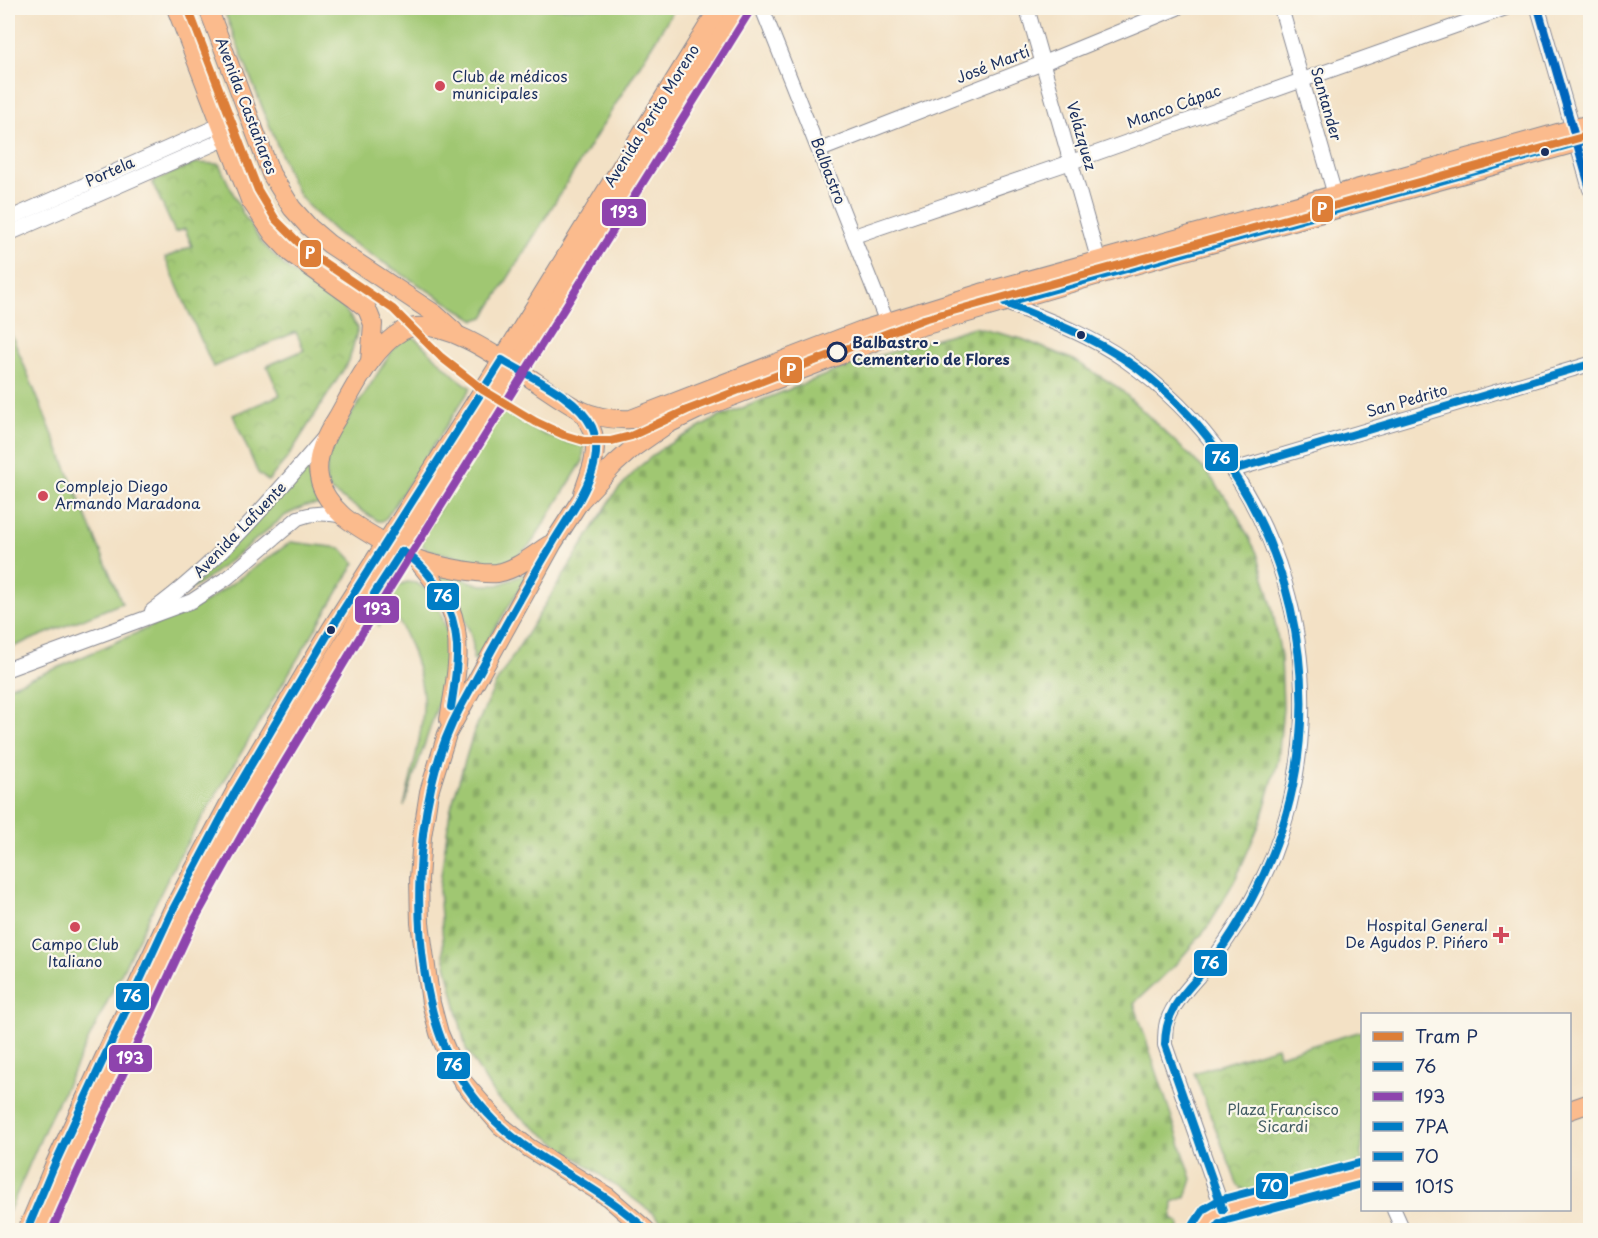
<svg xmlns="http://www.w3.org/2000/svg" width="1598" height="1238" font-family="'Playpen Sans',sans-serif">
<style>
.grass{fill:#a0c772;stroke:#5e7b68;stroke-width:1.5}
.cemetery{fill:url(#cemetery-stones);stroke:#5e7b68;stroke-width:1.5}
.park{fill:url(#park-crowns);stroke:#5e7b68;stroke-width:1.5}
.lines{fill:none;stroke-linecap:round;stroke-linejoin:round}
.minor-casing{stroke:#878892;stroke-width:16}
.major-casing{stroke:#878892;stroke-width:20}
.minor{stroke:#fff;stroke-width:14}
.major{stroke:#fbbb8d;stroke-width:18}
.bus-1-casing{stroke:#fbf7ec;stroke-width:12}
.bus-2-casing{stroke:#fbf7ec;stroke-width:12}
.bus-3-casing{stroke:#fbf7ec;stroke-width:12}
.bus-4-casing{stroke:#fbf7ec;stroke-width:12}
.bus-5-casing{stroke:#fbf7ec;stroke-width:12}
.bus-1{stroke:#007dc5;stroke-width:8}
.bus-2{stroke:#8e44ad;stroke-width:8}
.bus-3{stroke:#007dc5;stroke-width:8}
.bus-4{stroke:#007dc5;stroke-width:8}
.bus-5{stroke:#0065bd;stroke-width:8}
.tram-1-casing{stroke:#fbf7ec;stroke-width:12}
.tram-1{stroke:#dd7e37;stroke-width:8}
.poi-dot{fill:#d1495b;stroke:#fbf7ec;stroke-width:2}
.bus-dot{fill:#1b2f5e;stroke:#fbf7ec;stroke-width:2}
.stop-dot{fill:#fbf7ec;stroke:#1b2f5e;stroke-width:3}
.labels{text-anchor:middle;stroke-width:4.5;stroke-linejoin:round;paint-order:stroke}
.street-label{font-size:15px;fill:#1b2f5e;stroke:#fbf7ec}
.poi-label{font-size:15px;fill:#1b2f5e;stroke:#fbf7ec;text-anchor:start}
.stop-label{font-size:15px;font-weight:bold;fill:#1b2f5e;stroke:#fbf7ec;text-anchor:start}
.park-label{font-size:15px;fill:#435d64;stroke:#fbf7ec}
.line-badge{stroke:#fbf7ec;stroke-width:2}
.badge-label{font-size:16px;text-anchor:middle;font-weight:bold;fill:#fff}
</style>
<defs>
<pattern id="cemetery-stones" width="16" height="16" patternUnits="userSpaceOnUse" patternTransform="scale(1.5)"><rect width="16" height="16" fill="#a0c772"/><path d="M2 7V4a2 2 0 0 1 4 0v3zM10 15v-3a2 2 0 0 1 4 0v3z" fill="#89ab65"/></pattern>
<pattern id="park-crowns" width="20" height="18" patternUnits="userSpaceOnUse" patternTransform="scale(1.5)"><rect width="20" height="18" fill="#a0c772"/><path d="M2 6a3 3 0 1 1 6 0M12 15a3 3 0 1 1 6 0" fill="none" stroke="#89ab65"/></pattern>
</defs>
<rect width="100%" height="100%" fill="#fbf7ec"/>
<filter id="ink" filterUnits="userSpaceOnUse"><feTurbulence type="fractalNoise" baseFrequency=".0167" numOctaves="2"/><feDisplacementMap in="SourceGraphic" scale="12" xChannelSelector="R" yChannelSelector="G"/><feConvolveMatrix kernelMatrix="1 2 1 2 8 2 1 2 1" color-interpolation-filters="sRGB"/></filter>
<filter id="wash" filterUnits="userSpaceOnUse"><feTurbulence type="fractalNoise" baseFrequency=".008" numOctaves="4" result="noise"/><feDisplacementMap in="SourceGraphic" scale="24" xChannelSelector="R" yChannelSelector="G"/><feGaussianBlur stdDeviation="1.35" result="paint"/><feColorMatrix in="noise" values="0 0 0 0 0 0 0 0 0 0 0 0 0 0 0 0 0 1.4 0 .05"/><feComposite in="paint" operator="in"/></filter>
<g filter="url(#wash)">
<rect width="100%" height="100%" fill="#f3e1c5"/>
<g class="grass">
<polygon points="223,8 675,8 484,317 475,320 338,234 310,208 300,196 291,180"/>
<polygon points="8,326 122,603 8,649"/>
<polygon points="413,336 455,376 471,388 387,517 382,521 378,521 332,492 326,484 327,457 332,445 397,343"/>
<path d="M501,409C528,428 552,441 584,446L583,461L531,544L514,559L503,564L492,565L429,550L423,546L422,541L423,535Z"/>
<path d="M307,464C308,479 314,492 324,504L305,506L286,515L223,566L203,582L181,595Z"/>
<polygon points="291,542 341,548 355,563 178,858 47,1124 8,1214 8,687 62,666 204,603"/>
<path d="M437,571L481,585H498L527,573L528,575L475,661L473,659C477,624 449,601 437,571Z"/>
<path d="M407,582L416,583L428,590L438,605L447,632L449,655L443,689L404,806C411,776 425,725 423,696C420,668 409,640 396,616L386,615L379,626C379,621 377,612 378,607C382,593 396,586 407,582Z"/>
</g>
<polygon class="cemetery" points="974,327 1022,339 1074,360 1119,388 1207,472 1234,509 1257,553 1271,602 1281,656 1283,708 1278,761 1260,823 1237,876 1208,927 1174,966 1134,1003 1192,1179 1186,1197 1173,1202 1172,1219 1179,1223 1179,1230 670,1230 653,1213 535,1128 496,1098 466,1049 444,955 439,890 450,811 473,734 496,683 615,493 639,467 662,448 717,418 861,361"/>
<g class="park">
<polygon points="195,163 219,164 243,214 262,243 289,270 343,307 358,328 349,361 288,457 268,481 258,473 233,415 280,395 267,366 304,350 296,332 213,367 165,258 192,246 185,229 175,232 152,182"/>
<polygon points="1362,1031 1362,1162 1252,1195 1238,1186 1194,1073 1277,1047 1279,1055"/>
</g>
</g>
<g filter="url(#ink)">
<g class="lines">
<g class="minor-casing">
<g id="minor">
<polyline points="762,8 890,330"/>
<polyline points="1027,8 1101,269"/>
<polyline points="1281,8 1337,202"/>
<polyline points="1538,8 1590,189"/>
<polyline points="820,150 1043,63 1177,8"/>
<polyline points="8,219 220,125"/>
<polyline points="8,234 225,139"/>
<polyline points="854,236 1071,162 1506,8"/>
<path d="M1001,301C1043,318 1088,334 1125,360C1282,470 1344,677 1273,856C1262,881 1250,906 1234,929C1227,940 1219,952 1210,963C1195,981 1175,999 1167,1022C1165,1029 1165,1037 1165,1045L1223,1210"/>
<polyline points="1233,470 1590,364"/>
<path d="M152,611C218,563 269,502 322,440"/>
<path d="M8,669L192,601L227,578L298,518C314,512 326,513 343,516"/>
<polyline points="1394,1210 1403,1230"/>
</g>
</g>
<g class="major-casing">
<g id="major">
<polyline points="176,8 250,200 273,234 292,254 355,299 367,309 373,324 370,362"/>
<polyline points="208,8 271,174 292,208 309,227 329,244 435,314 454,331"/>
<path d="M579,409C604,438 595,460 583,493"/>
<path d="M549,545C533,555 516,570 497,573C481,575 432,565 417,559C401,553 354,526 342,515C332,506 321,491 319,477C315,456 326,435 337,418C353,390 373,347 402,331C448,307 537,388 578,409C595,417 613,420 631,419L862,330L981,293L1590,124"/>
<path d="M417,560C428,574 441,589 449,605C465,642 455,682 449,720"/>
<polyline points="1570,1110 1590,1103"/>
<polyline points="27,1230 53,1168 172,911 235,792 331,629 502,360 719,8"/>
<polyline points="41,1230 63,1178 186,914 249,801 361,615 598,237 739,8"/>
<polyline points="646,1230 608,1197 529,1148 501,1126 463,1082 451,1061 439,1033 431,1003 420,923 419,879 422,837 429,792 447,734 553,543 580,501 615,464 633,448 666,425 697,410 892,335 1102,274 1590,139"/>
<polyline points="1203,1230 1212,1216 1223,1210 1362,1173"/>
</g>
</g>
<use href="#minor" class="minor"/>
<use href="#major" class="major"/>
<g class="bus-1-casing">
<g id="bus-1">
<path d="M1005,303C1055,323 1109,343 1151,379C1293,500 1343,703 1264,874C1250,904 1234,933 1213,960C1190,989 1165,1004 1165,1045L1223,1210"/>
<polyline points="1005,303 1590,139"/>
<polyline points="1233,470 1590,364"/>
<path d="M374,594L402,551C433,570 455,609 457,646C458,666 454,687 451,707"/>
<path d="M27,1230L53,1168L172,911L235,792L331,629L502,360C530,377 578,397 592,427C598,441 597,457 592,472C582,501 563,524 548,551C517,603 488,657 459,710C411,798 406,959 446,1051C458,1077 475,1101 495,1121C540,1165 601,1186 646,1230"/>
</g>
</g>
<g class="bus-2-casing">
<polyline id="bus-2" points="52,1230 73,1182 195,919 258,806 370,620 748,14"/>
</g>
<g class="bus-3-casing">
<polyline id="bus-3" points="1215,1230 1219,1224 1227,1220 1362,1184"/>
</g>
<g class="bus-4-casing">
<polyline id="bus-4" points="1194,1224 1204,1209 1219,1200 1359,1163"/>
</g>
<g class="bus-5-casing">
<polyline id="bus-5" points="1538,8 1590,189"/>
</g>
<use href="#bus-1" class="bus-1"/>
<use href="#bus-2" class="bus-2"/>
<use href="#bus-3" class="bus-3"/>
<use href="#bus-4" class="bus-4"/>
<use href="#bus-5" class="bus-5"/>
<g class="tram-1-casing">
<polyline id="tram-1" points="188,8 258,190 276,220 307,251 393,309 441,357 483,390 536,422 564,435 584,441 611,441 631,436 687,410 924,319 1590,135"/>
</g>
<use href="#tram-1" class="tram-1"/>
</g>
</g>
<g class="poi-dot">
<circle cx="440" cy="86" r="6"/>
<circle cx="43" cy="496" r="6"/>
<circle cx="75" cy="927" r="6"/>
<path d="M1498 926h6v6h6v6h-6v6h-6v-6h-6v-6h6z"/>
</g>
<g class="bus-dot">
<circle cx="1545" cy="152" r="5"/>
<circle cx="1081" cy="335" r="5"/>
<circle cx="331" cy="630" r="5"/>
</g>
<circle class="stop-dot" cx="837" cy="352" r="9"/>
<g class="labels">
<g class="street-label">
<text transform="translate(993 65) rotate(-21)" y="5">José Martí</text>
<text transform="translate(1326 104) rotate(74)" y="5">Santander</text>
<text transform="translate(246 106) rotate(69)" y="5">Avenida Castañares</text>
<text transform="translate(1174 107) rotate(-20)" y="5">Manco Cápac</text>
<text transform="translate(652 116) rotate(-58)" y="5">Avenida Perito Moreno</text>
<text transform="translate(1081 136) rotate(74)" y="5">Velázquez</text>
<text transform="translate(828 171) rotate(69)" y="5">Balbastro</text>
<text transform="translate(110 172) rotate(-24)" y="5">Portela</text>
<text transform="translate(1407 401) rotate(-16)" y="5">San Pedrito</text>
<text transform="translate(240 530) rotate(-46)" y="5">Avenida Lafuente</text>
</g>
<g class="poi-label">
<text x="452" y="82">Club de médicos<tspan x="452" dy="17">municipales</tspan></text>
<text x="55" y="492">Complejo Diego<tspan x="55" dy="17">Armando Maradona</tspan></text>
<text x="1488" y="931" text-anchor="end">Hospital General<tspan x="1488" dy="17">De Agudos P. Pińero</tspan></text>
<text x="75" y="950" text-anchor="middle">Campo Club<tspan x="75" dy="17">Italiano</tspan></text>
</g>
<g class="stop-label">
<text x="852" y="348">Balbastro -<tspan x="852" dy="17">Cementerio de Flores</tspan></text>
</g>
<g class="park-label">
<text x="1283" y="1115">Plaza Francisco<tspan x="1283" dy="17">Sicardi</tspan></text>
</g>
</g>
<g class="line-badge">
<rect x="1311" y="195" width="23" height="28" rx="6" fill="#dd7e37"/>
<rect x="601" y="198" width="46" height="29" rx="6" fill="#8e44ad"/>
<rect x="299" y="239" width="23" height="29" rx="6" fill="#dd7e37"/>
<rect x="779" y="356" width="24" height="28" rx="6" fill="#dd7e37"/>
<rect x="1204" y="443" width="35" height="29" rx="6" fill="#007dc5"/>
<rect x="426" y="582" width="34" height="29" rx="6" fill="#007dc5"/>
<rect x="354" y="595" width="46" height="29" rx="6" fill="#8e44ad"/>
<rect x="1193" y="949" width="35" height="28" rx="6" fill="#007dc5"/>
<rect x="115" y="982" width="35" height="29" rx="6" fill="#007dc5"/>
<rect x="108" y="1044" width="45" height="29" rx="6" fill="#8e44ad"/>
<rect x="436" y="1051" width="35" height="29" rx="6" fill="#007dc5"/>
<rect x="1255" y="1172" width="34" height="28" rx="6" fill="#007dc5"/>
</g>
<g class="badge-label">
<text x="1322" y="215">P</text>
<text x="624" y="218">193</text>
<text x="310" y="259">P</text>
<text x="791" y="376">P</text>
<text x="1221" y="464">76</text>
<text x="443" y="602">76</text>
<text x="377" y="615">193</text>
<text x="1210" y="969">76</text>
<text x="132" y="1002">76</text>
<text x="130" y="1064">193</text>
<text x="453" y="1071">76</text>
<text x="1272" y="1192">7O</text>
</g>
<rect width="1598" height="1238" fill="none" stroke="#fbf7ec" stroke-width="30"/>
<rect x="1361" y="1013" width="210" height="198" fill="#fbf7ec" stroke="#a1a7b3" stroke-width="1.5"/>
<rect x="1373" y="1032" width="30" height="9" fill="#dd7e37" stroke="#a1a7b3" stroke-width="1.5"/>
<text x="1415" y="1043" font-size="18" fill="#1b2f5e">Tram P</text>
<rect x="1373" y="1062" width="30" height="9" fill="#007dc5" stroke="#a1a7b3" stroke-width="1.5"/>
<text x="1415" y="1073" font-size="18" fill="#1b2f5e">76</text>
<rect x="1373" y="1092" width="30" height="9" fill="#8e44ad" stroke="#a1a7b3" stroke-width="1.5"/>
<text x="1415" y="1103" font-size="18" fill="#1b2f5e">193</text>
<rect x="1373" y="1122" width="30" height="9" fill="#007dc5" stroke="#a1a7b3" stroke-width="1.5"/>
<text x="1415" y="1133" font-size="18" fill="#1b2f5e">7PA</text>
<rect x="1373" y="1152" width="30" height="9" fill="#007dc5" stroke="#a1a7b3" stroke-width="1.5"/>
<text x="1415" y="1163" font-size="18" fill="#1b2f5e">7O</text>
<rect x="1373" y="1182" width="30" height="9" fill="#0065bd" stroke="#a1a7b3" stroke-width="1.5"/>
<text x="1415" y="1193" font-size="18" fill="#1b2f5e">101S</text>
</svg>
